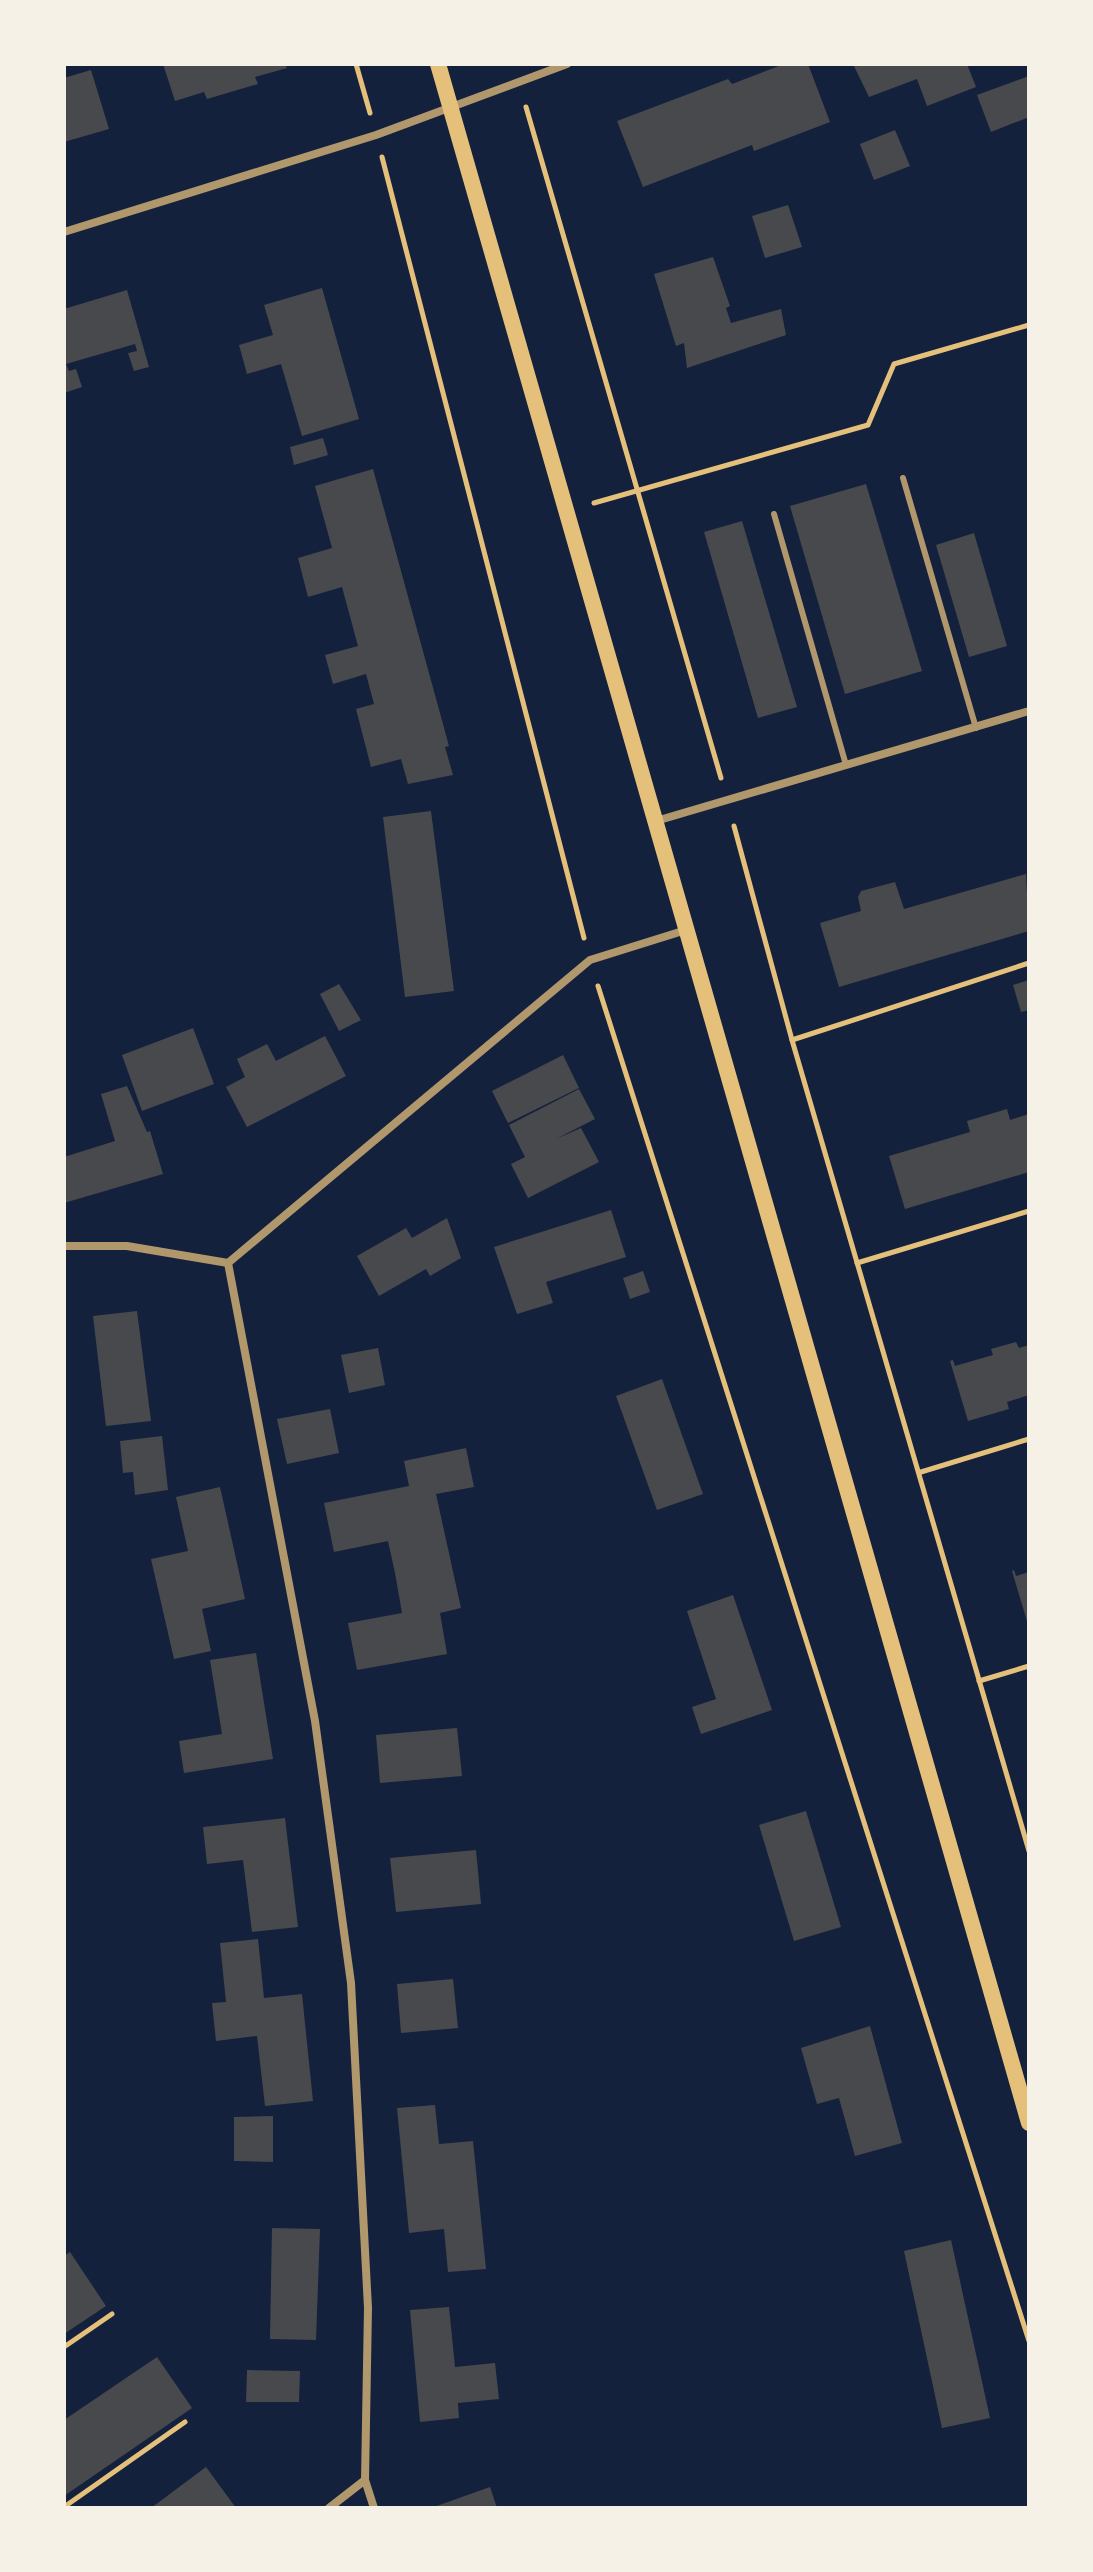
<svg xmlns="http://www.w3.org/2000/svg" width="1093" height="2572" font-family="'Archivo Narrow',sans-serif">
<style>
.building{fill:#48494c}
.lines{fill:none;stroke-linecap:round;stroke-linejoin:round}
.path{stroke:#e5c07b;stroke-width:5}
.service{stroke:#b1986c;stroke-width:6}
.minor{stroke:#b1986c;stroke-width:8}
.secondary{stroke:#e5c07b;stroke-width:16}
</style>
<rect width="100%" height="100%" fill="#14213d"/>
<g class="building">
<polygon points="163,64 285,64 287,68 255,77 258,84 207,99 204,92 175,101"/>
<polygon points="784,64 808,64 830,122 754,151 752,145 643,187 617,121 728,79 732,84"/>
<polygon points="853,64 967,64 976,87 927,106 917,79 869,97"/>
<polygon points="91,70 109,129 64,142 64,78"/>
<polygon points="1029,76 1029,117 991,132 977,95"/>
<polygon points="895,130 910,166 874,180 860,144"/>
<polygon points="788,205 802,247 765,258 752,216"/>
<polygon points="713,257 730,306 726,308 731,323 781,309 786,335 687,368 684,343 676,346 654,274"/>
<polygon points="322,288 359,419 302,436 281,364 247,374 239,345 273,335 264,305"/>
<polygon points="127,290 149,367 134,371 128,353 137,351 135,344 66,364 69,371 76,369 82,387 64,393 64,309"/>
<polygon points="323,438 328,455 294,465 290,447"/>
<polygon points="373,469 449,746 445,747 453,775 408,784 401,759 371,767 356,709 374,704 366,674 333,684 325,655 358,646 342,587 308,597 298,558 332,548 315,486"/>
<polygon points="866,484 922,671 845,694 790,506"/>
<polygon points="742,521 797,707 758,718 704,532"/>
<polygon points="974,533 1007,646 969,657 936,545"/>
<polygon points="431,811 454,991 405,997 383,817"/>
<polygon points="1026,874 1029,931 839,987 820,923 861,911 858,897 861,891 895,882 904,909"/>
<polygon points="1029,980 1029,1010 1021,1012 1013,985"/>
<polygon points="339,984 361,1020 339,1031 320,994"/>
<polygon points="193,1028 214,1084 142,1111 122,1055"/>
<polygon points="325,1036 346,1076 247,1127 226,1087 245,1077 237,1059 267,1044 276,1061"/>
<polygon points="563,1055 579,1088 508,1123 492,1091"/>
<polygon points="127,1086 147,1132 150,1131 163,1174 64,1203 64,1157 115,1141 101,1094"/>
<polygon points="579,1089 595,1119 556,1139 581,1128 599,1162 528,1198 511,1164 525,1157 509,1125"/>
<polygon points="1007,1109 1010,1120 1029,1114 1029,1172 905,1209 889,1156 970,1132 967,1121"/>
<polygon points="611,1210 626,1257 546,1282 553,1303 517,1314 494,1247"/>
<polygon points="447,1218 461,1258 430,1276 426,1269 379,1296 357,1256 406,1228 412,1238"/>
<polygon points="643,1271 650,1292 630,1299 623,1278"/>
<polygon points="137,1311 151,1421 106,1426 93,1316"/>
<polygon points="1016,1342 1019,1348 1029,1345 1029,1395 1007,1402 1009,1409 968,1421 950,1361 953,1360 955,1366 993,1355 991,1349"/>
<polygon points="378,1348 385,1385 349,1393 341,1355"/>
<polygon points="662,1379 703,1494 657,1510 616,1396"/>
<polygon points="330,1409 339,1453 287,1464 277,1419"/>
<polygon points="162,1436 168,1490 135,1495 133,1472 123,1473 120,1441"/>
<polygon points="466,1448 474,1487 436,1494 461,1608 440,1613 447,1654 357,1670 348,1623 402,1613 395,1573 388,1541 334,1552 324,1503 409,1486 404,1461"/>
<polygon points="220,1487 245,1599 202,1609 211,1651 174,1659 151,1559 188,1551 176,1497"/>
<polygon points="1014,1570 1016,1576 1029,1572 1029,1628 1012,1571"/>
<polygon points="733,1595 772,1710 701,1734 692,1707 716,1699 687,1611"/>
<polygon points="256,1653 273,1759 184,1773 179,1741 222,1734 210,1660"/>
<polygon points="457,1728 462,1776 380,1783 376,1735"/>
<polygon points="806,1811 841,1927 794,1941 759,1825"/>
<polygon points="285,1818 298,1927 252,1932 243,1860 207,1864 203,1827"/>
<polygon points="476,1850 481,1904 396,1912 390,1858"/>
<polygon points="258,1939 264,1998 302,1994 313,2101 265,2106 257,2036 216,2041 212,2003 226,2002 220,1943"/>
<polygon points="453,1979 458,2028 401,2033 397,1984"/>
<polygon points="870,2026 902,2143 855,2156 839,2098 817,2104 801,2048"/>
<polygon points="435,2105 439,2144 473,2141 486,2269 448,2272 444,2229 409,2233 397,2108"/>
<polygon points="273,2116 273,2162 234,2161 234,2117"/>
<polygon points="272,2228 320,2229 316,2340 270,2339"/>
<polygon points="951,2240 990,2418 942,2428 904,2251"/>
<polygon points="70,2252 106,2306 64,2334 64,2256"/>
<polygon points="449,2307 455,2367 495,2363 499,2399 458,2403 459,2418 420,2422 410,2310"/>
<polygon points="157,2357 192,2408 64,2496 64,2420"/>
<polygon points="247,2370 300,2371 299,2402 246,2402"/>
<polygon points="206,2467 236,2508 151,2508"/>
<polygon points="490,2487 497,2508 431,2508"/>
</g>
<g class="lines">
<g class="path">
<polyline points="356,64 370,113"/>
<polyline points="526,107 721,778"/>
<polyline points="382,157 584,938"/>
<polyline points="594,503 868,425 894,364 1029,325"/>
<polyline points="734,826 792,1040 1029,1851"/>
<polyline points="598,986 1029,2341"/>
<polyline points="792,1040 1029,963"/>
<polyline points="857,1263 1029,1211"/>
<polyline points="921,1472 1029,1439"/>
<polyline points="979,1681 1029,1666"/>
<polyline points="64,2347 112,2314"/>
<polyline points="64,2507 185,2422"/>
</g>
<g class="service">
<polyline points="903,478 976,728"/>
<polyline points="774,514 846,765"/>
</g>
<g class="minor">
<polyline points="64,232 376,135 567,64"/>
<polyline points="656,821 1029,711"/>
<polyline points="64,1246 127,1246 228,1263 590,960 686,930"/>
<polyline points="228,1263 315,1721 351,1983 368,2308 365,2480"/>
<polyline points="329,2508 365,2480 374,2508"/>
</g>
<polyline class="secondary" points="438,64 1029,2123"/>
</g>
<rect width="1093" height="2572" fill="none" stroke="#f6f1e7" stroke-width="132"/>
</svg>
